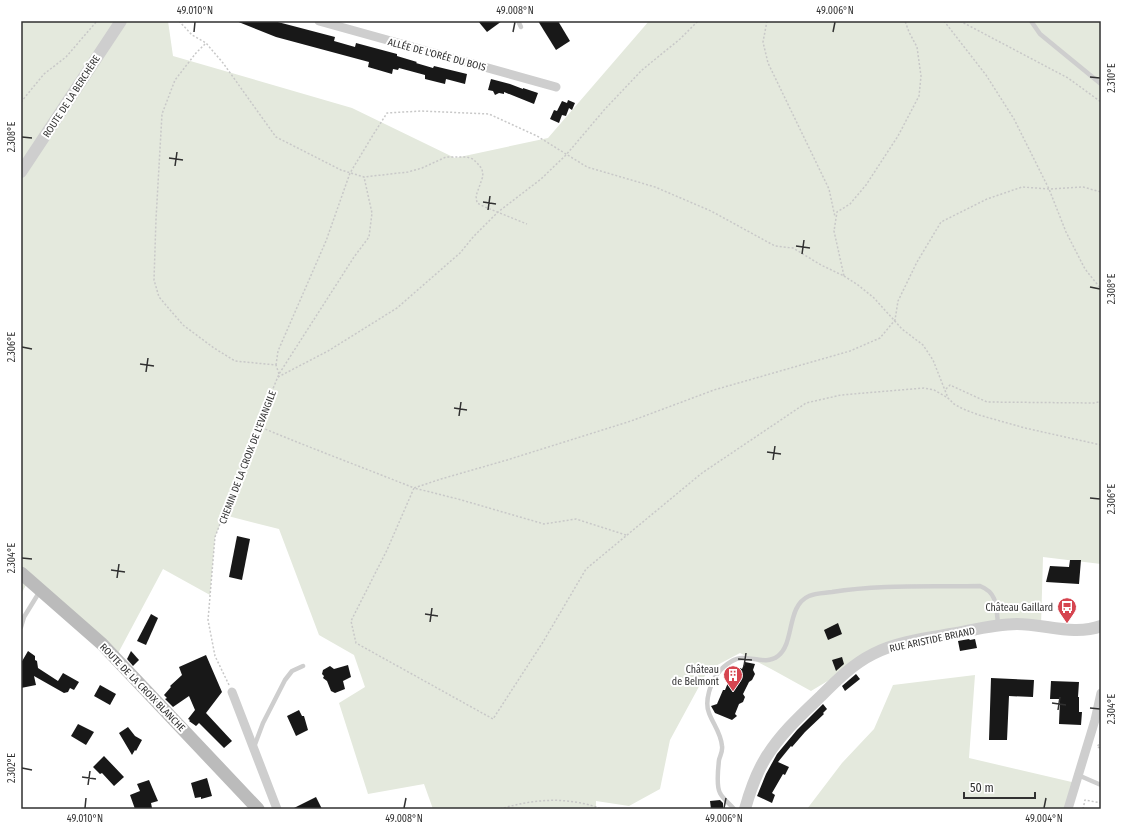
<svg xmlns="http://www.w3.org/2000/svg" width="1122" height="830" font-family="'Fira Sans Condensed',sans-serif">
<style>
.green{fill:#e4e9dd}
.building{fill:#181818}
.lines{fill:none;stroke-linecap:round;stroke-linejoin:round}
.path{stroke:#c8c8c8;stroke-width:1.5;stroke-dasharray:2 2;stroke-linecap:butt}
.service{stroke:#cecece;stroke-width:4.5}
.minor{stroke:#cecece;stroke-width:9}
.tertiary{stroke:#cecece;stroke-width:12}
.secondary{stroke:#bbb;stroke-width:13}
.ticks{fill:none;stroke:#313131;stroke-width:1.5}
.labels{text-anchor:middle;stroke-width:4;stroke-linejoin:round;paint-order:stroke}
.street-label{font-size:10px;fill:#313131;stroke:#fff}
.poi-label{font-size:10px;fill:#313131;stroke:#fff;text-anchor:end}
.neatline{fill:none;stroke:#313131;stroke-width:1.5}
.ticks-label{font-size:10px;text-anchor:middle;fill:#313131}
</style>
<rect width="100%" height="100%" fill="#fff"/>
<g class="green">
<polygon points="21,21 168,21 173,56 352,108 455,158 548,138 649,21 1101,21 1101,564 1043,557 1041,626 921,639 851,667 811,691 773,670 740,653 708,670 670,740 660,789 629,806 596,801 596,809 433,809 424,784 368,794 339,703 365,687 354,655 319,635 279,529 224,515 215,537 210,595 163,569 115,659 29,580 21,594"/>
<polygon points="975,675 969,758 1076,783 1068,809 807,809 842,763 874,729 893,685"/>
</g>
<g class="building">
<polygon points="236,21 274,21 335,37 334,41 355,47 356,43 397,54 397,56 417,62 416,63 433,68 434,66 467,74 465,84 446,79 445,84 425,79 425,75 399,68 398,70 393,69 392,74 368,67 369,62 276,37"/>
<polygon points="478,21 502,21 487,32"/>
<polygon points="538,21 558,21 570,41 556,50"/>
<polygon points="491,79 510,84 523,89 523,88 538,93 534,104 504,92 504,94 499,93 495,95 493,91 488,90"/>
<polygon points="568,100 575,103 572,110 569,108 566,116 562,115 559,123 550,119 554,110 557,111 562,101 567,103"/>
<polygon points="237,536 250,539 242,580 229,577"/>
<polygon points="1070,560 1081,560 1079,584 1046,582 1050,566 1069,567"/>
<polygon points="151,614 158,618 146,645 137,641"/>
<polygon points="838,623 842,634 828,640 824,630"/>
<polygon points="969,639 970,640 975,639 977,648 960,651 958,641"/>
<polygon points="28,651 35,656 35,660 37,661 38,668 58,681 63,673 79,682 74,690 70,688 68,692 64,693 34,676 36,685 21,688 21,663"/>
<polygon points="131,651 139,660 133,666 127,659"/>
<polygon points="206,655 222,692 206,713 232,741 224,748 199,723 196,726 189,721 190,720 188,719 195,710 189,696 173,707 165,699 167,698 164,695 171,687 170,686 182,675 179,667"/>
<polygon points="842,657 844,664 836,671 832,660"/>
<polygon points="745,662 755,664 753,670 755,674 752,680 749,682 743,694 745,697 743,702 739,704 735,714 737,716 732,720 715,713 711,706 717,704 723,690 725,690 732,673 738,675 740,668 742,669"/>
<polygon points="348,665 351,677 343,681 345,689 335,693 331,691 327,681 323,678 324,676 322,674 323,670 330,666 334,669"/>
<polygon points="856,674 860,679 845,691 842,686"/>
<polygon points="991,678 1034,680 1033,697 1009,696 1007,740 989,740"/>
<polygon points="1051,681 1079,682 1078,697 1079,697 1079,712 1082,712 1081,725 1059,724 1060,699 1050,699"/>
<polygon points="100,685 116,694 110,705 94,696"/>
<polygon points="823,704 827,709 823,713 824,714 805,732 792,747 791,746 778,762 789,767 785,775 783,774 772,793 775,795 772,803 757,796 766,774 777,754 797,730"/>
<polygon points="299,710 302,716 304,716 308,730 296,736 287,716"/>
<polygon points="78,724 94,732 86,745 71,736"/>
<polygon points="128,727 135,736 142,740 136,751 135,750 132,755 119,733"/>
<polygon points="104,756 124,777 114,786 102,773 100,774 93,767"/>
<polygon points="207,778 212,796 201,799 201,797 195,798 191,783"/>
<polygon points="149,780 158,801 151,803 152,808 148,809 135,809 130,795 140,791 137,784"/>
<polygon points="316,797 322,809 292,809"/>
<polygon points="720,800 723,803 723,809 711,809 710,801"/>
</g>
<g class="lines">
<g class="path">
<polyline points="179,21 192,35 206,43 223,63 276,137 341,170 364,177 408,172 422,168 446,157 467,157 473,159 478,164 482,169 483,176 476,196 477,203 485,207 527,224"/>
<polyline points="767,21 763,42 768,63 829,189 835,217"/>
<polyline points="944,21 986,75 1014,119 1049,189 1066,232 1085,269 1101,289"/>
<polyline points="960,21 1068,78 1101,102"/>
<polyline points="205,44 196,53 175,80 162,114 156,219 154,280 159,297 183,325 214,348 235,361 276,365 279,374"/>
<polyline points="21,102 44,74 66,57 97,21"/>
<polyline points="844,276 858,285 874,298 902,329 923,345 933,360 948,398 954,404 963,409 979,415 1025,428 1101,445"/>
<polyline points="276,365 278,351 326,241 350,173 373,135 387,113 421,111 489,114 537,136 587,167 655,187 711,211 775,246 793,248 821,265 844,276 834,231 837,212 850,204 866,185 898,136 919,96 921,76 917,47 909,32 905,21"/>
<polyline points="278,377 328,351 397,308 460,253 474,236 498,212 541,179 566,155 605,109 642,70 680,39 698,21"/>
<polyline points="946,389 950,385 987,402 1095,403 1101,401"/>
<path d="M258,426C310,448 362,467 414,488L441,479L507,460L631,421L714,390L850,351L880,338L895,320L898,301L917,262L941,222L987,199L1022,187L1049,189L1083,187L1101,192"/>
<polyline points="626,535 576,519 544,524 458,499 414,488 387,550 351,621 356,643 493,719 543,642 586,569 702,473 806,403 841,395 924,388 934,390 948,398"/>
<polyline points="229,685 215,656 208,620 215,537 250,445 279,374 354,257 369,237 372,213 364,177"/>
<polyline points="1101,741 1097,747 1101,748"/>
<path d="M500,809C534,799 567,796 602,809"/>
<polyline points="1083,809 1085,800 1101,803"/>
</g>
<g class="service">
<polyline points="518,21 521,27"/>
<polyline points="1031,21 1040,34 1101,84"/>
<polyline points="21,627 24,617 40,591"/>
<polyline points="254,747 263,723 285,680 292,671 303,666"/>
<polyline points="1078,775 1101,785"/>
<path d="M734,809C730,804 723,799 720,793C716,786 718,769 719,760C720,756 723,751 722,746C721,733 713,724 709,713C704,701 711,682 718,673C721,669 727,664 732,661C746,652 764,667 778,656C795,643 786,606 809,596C815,593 825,593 832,592C880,584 932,587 980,586C998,593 996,607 998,624"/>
</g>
<g class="minor">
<polyline points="319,21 556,87"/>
<polyline points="232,692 277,809"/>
<polyline points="1068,809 1095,720 1101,693"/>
</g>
<g class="tertiary">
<polyline points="21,172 121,21"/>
<path d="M745,809C750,791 756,774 765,759C780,734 801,715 821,696C837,680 853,664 873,654C898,641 929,638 957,633C977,629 997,624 1017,624C1045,624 1074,636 1101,626"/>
</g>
<polyline class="secondary" points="21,573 102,644 258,809"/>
</g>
<path class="ticks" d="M194,32L195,22M513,32L515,22M833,32L835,22M1090,77L1100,78M22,137L32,138M169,158L183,160M175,166L177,152M483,202L496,204M488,210L490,196M796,246L810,248M802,254L804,240M1090,287L1100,289M22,347L32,349M140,364L154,366M146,372L148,358M454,408L467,410M459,416L461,402M767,452L781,454M773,460L775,446M1090,498L1100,499M22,558L32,559M111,570L125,572M117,578L119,564M425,614L438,616M430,622L432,608M738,659L752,660M744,666L746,653M1052,703L1066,705M1090,708L1100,709M1058,710L1060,697M22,768L32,770M82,777L96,779M88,785L90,771M85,808L86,798M404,808L406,798M724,808L726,798M1044,808L1046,798"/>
<defs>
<g id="bus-pin" transform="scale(1)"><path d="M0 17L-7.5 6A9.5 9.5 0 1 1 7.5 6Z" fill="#d64550" stroke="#fff"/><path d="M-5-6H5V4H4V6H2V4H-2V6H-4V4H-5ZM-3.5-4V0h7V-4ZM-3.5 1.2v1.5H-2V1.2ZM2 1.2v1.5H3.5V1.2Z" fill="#fff"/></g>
<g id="building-pin" transform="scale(1)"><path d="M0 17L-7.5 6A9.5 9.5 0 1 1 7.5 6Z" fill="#d64550" stroke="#fff"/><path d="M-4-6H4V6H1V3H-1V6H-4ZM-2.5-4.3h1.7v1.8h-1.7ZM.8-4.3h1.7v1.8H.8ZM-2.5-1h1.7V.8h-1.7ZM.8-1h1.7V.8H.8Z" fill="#fff"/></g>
</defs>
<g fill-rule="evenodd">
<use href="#bus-pin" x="1067" y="607"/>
<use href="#building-pin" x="733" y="675"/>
</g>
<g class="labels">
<g class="street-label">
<text transform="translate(437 54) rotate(15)" y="4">ALLÉE DE L'ORÉE DU BOIS</text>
<text transform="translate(71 96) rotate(-57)" y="4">ROUTE DE LA BERCHÈRE</text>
<text transform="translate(247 457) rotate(-69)" y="4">CHEMIN DE LA CROIX DE L'EVANGILE</text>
<text transform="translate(932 639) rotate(-12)" y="4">RUE ARISTIDE BRIAND</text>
<text transform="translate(143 687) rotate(46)" y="4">ROUTE DE LA CROIX BLANCHE</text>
</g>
<g class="poi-label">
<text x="1053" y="611">Château Gaillard</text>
<text x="719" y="673">Château<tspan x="719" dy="12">de Belmont</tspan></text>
</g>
</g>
<rect width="1122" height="830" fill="none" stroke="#ffffff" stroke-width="44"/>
<path d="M964 792v6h71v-6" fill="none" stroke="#313131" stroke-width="2"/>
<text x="970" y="792" font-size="12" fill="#313131" stroke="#ffffff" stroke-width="3" paint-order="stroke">50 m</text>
<rect x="22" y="22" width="1078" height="786" class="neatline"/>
<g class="ticks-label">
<text x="195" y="14">49.010°N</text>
<text x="515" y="14">49.008°N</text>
<text x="835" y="14">49.006°N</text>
<text transform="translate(1111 78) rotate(-90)" y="4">2.310°E</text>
<text transform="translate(11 137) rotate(-90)" y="4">2.308°E</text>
<text transform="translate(1111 289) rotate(-90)" y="4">2.308°E</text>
<text transform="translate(11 347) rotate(-90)" y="4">2.306°E</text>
<text transform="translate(1111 499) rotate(-90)" y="4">2.306°E</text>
<text transform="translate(11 558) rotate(-90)" y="4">2.304°E</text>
<text transform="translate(1111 709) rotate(-90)" y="4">2.304°E</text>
<text transform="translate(11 768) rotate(-90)" y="4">2.302°E</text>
<text x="85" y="822">49.010°N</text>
<text x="404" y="822">49.008°N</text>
<text x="724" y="822">49.006°N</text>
<text x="1044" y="822">49.004°N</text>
</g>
</svg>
